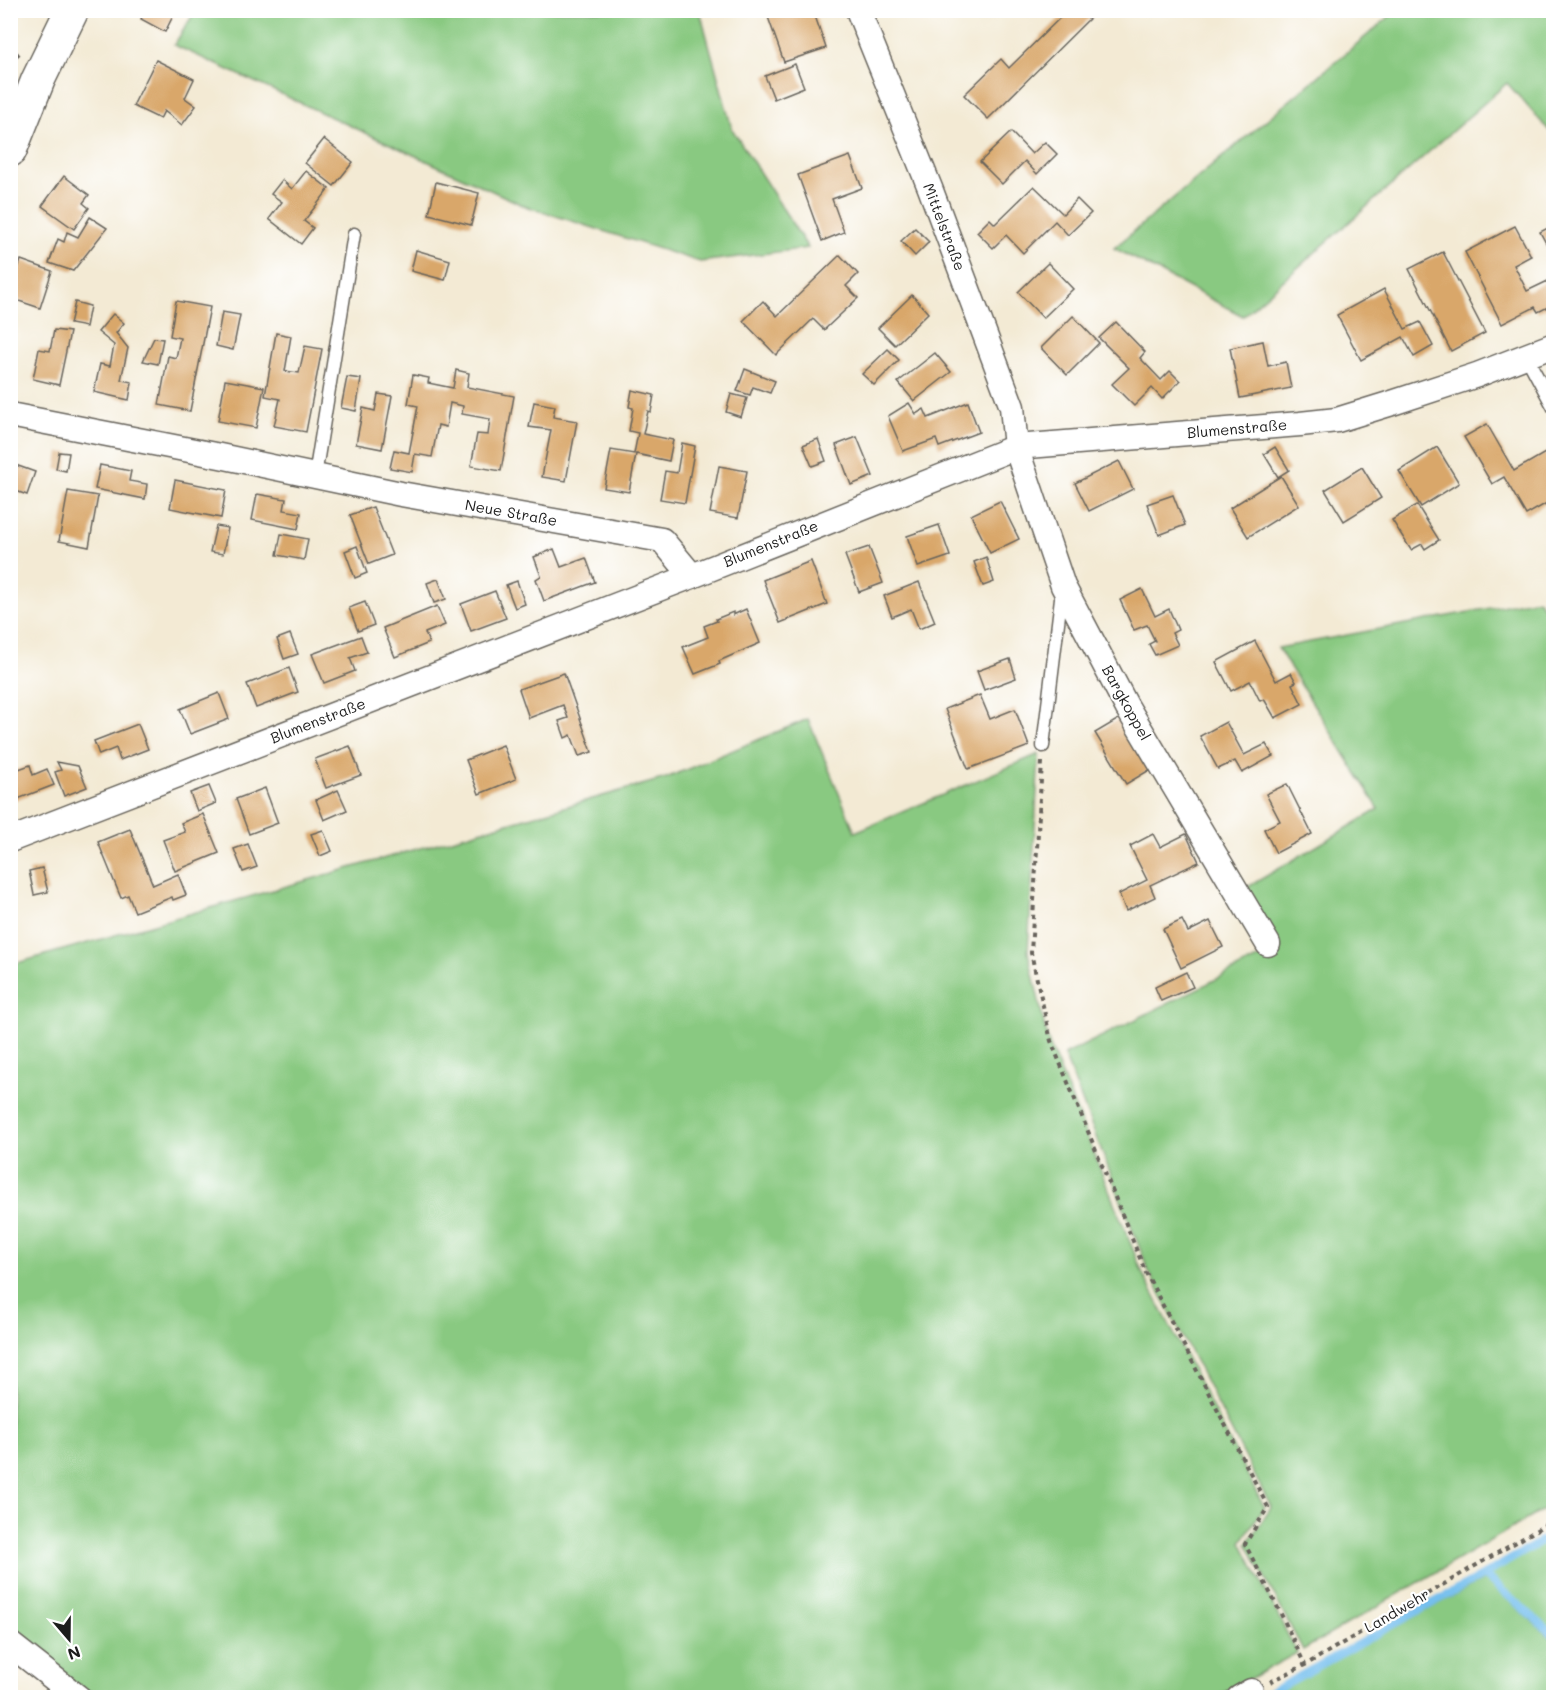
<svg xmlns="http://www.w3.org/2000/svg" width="1564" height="1708" font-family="Mali,sans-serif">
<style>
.green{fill:#89c981;stroke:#52724e;stroke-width:1.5}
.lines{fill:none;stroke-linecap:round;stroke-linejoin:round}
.stream{stroke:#74bfee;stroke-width:8}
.building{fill:#d9a76b}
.lane-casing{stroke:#67645c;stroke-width:15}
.street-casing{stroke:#67645c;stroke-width:27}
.secondary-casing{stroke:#67645c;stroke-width:36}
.path{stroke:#67645c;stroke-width:4;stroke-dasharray:4.5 4.5;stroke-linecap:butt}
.lane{stroke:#fff;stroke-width:12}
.street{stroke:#fff;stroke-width:24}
.secondary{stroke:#fff;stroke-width:33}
.labels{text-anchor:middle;stroke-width:4.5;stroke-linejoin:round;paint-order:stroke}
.street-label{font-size:15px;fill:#1c1c1c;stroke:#fff}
</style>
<rect width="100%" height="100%" fill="#fff"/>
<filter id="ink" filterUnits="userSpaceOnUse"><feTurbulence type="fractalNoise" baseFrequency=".0167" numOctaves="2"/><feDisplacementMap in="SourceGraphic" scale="12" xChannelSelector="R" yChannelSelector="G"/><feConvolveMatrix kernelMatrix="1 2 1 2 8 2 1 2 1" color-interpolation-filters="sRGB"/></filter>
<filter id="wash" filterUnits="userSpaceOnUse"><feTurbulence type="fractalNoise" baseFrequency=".008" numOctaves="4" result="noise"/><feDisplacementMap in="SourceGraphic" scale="24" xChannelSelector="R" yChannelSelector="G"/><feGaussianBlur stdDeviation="1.35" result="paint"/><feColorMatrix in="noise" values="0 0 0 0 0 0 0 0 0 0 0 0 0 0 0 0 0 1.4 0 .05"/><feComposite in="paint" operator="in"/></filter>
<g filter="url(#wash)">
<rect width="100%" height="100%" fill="#f3ead4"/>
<g class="green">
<polygon points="196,10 700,11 732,129 808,248 700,262 525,206 174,45"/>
<polygon points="1396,11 1553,11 1553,135 1507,83 1243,316 1114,248"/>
<polygon points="1538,599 1554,623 1553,1504 1303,1650 1247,1544 1271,1507 1149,1272 1064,1055 1267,954 1241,891 1379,809 1278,648"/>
<polygon points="808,719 855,832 1039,754 1028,952 1048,1041 1143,1274 1264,1507 1241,1542 1297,1653 1214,1698 89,1697 11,1636 10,965 666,778"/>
<polygon points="1553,1537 1553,1634 1487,1576"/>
<polygon points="1484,1579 1553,1639 1553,1697 1266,1697"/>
</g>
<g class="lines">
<g class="stream">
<polyline points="1484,1575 1554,1635"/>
<polyline points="1260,1698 1484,1575 1554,1534"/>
</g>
</g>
<g id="blocks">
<g class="building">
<polygon points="145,10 176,10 165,32 141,19"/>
<polygon points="787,10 813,10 826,48 784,62 768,17"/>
<polygon points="1068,10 1098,10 988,119 964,95 1001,59 1009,68"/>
<polygon points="156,60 194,79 185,98 196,106 182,125 164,111 160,119 133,106"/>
<polygon points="795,64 804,87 774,99 765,76"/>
<polygon points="1011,132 1032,154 1045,142 1057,154 1037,174 1025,161 1002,184 980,162"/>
<polygon points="324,139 353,162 334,186 305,163"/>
<polygon points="850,156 862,188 832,199 844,232 822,241 798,175"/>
<polygon points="306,171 329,189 304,221 313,228 301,244 269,219 282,202 271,194 282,180 292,189"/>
<polygon points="64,176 89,195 83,203 89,208 74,229 42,206"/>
<polygon points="436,182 479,193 471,225 429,214"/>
<polygon points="1034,186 1063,214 1077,199 1091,213 1068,235 1055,221 1023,253 1006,235 993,248 977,232 990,219 995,224"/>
<polygon points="90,217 107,228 73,271 49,263 58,239 64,242 67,232 78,237"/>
<polygon points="1554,225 1554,258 1540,232"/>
<polygon points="1515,226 1531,256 1514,265 1527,291 1554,278 1554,304 1538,312 1535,307 1502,324 1465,252"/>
<polygon points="915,228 929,242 915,256 901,241"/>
<polygon points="416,250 450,260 445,280 411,271"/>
<polygon points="1443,252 1485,333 1451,351 1409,269"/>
<polygon points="840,255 858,274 846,286 858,298 824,330 813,319 776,355 743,321 763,301 777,316"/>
<polygon points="21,260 52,271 40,308 10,298 10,291"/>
<polygon points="1048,263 1073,289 1043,318 1018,292"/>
<polygon points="1384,289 1405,329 1420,322 1433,346 1414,357 1403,337 1361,360 1337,315"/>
<polygon points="912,295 928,313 895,345 878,328"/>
<polygon points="176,301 210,307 190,411 159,405 168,356 176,358 180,338 170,336"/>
<polygon points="75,302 90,306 86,327 70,324"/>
<polygon points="222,312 240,315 233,350 216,346"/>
<polygon points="113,314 124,323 116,333 128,348 121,380 132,382 129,400 94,392 100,364 110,366 114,345 98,332"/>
<polygon points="1073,316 1099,343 1067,375 1041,348"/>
<polygon points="1116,322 1145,352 1140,358 1161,380 1170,371 1180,381 1162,399 1152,388 1134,406 1112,384 1129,368 1099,338"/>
<polygon points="54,330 70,332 59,385 33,379 39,349 50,351"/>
<polygon points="276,333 291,336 285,371 299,373 305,346 322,349 306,432 274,426 280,399 265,396"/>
<polygon points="154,338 163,339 158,364 143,361"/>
<polygon points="1263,341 1268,366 1286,362 1291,388 1240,398 1230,348"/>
<polygon points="888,349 899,360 874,385 862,374"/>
<polygon points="935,353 951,372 914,401 898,382"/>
<polygon points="745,369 775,381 770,393 753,387 750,395 737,391"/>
<polygon points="456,370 469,373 467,387 514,396 501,471 471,466 477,434 488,435 490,419 462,414 463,406 450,403 446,427 438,425 432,457 415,454 412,472 390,468 394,450 409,453 418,406 408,404 413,375 429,378 428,383 453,388"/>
<polygon points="347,377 361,379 356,411 341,408"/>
<polygon points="225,380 264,387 256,428 218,421"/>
<polygon points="632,390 654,395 651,412 648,411 643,434 673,440 669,461 636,454 629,492 604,488 611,450 634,454 638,433 629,431 633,408 629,407"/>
<polygon points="378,394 392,396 382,449 356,444 363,408 375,411"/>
<polygon points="731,394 747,398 741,417 726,412"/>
<polygon points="534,402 555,406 553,417 577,421 566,481 542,477 551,430 529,427"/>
<polygon points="968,402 979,432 939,447 936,439 903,451 888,416 909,403 916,414 924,409 928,418"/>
<polygon points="1487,424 1514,471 1545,453 1554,469 1554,499 1526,515 1504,477 1492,484 1464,437"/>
<polygon points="857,437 873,476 851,485 836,445"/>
<polygon points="818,439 826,461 812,466 803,445"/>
<polygon points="682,443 695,446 685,503 660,499 665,471 677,473"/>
<polygon points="1275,447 1289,470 1278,477 1264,454"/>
<polygon points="1437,447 1459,483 1421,507 1399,471"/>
<polygon points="59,452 69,453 66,471 56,469"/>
<polygon points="1119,461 1133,489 1089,511 1075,483"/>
<polygon points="10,463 35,472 27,495 16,491 11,504"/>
<polygon points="100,465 131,471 129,481 147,484 145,499 95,489"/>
<polygon points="719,466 747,471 738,518 710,513"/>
<polygon points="1362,467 1381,498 1344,521 1325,490"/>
<polygon points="1281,476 1299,505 1248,537 1230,508"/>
<polygon points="175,480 226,490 221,518 170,508"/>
<polygon points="68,491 98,496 89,547 59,541"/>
<polygon points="257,494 286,499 284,510 301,513 298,529 252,520"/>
<polygon points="1173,495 1185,525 1159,535 1147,504"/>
<polygon points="1000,501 1019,539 990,553 971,515"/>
<polygon points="1417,505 1439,540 1425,549 1422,544 1411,550 1392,520"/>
<polygon points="373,507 392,555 369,564 350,515"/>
<polygon points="939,525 950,556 918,567 907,536"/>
<polygon points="216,526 228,528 223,554 210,552"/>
<polygon points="281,534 308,539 304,560 277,555"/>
<polygon points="357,546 367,573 355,578 345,551"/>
<polygon points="869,547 883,583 859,592 845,555"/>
<polygon points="554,549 561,567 586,558 595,582 544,601 536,579 541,576 534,557"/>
<polygon points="986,557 994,582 983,586 974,562"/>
<polygon points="811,561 827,604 780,623 763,580"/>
<polygon points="438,579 446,599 434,603 427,583"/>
<polygon points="517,581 525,604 515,608 506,585"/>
<polygon points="919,582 935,622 919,629 911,609 892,617 884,596"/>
<polygon points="1142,589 1155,616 1169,609 1178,630 1172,633 1178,645 1155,655 1149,644 1155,641 1147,625 1134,630 1120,600"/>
<polygon points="495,591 506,618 471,631 461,604"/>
<polygon points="365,602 374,625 358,631 349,608"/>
<polygon points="437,606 445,625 425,633 429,643 395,657 383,628"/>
<polygon points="746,609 760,643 719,661 720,664 695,674 683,647 708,637 704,626 717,621 716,619 733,612 733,615"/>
<polygon points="290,634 298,654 284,659 277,639"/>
<polygon points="361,636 367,652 350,658 355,671 324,683 312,654"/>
<polygon points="1255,641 1276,681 1291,673 1296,682 1292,684 1302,704 1275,718 1264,699 1260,701 1250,681 1231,691 1216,662"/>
<polygon points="1010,659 1016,678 984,690 977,671"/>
<polygon points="289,668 298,692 256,708 247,684"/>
<polygon points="564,673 592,752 579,756 571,735 565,738 559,721 568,718 563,705 529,718 519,689"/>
<polygon points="219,693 229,719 190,734 180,709"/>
<polygon points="980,695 990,719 1015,709 1029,746 968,769 945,709"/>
<polygon points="1122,717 1153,768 1126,784 1095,733"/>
<polygon points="1226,722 1244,755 1266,744 1273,756 1242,773 1235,761 1218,769 1200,736"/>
<polygon points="138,724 148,749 120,760 116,748 99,755 94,741"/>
<polygon points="503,745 516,779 479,794 466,760"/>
<polygon points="350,746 361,775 326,788 315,759"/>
<polygon points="57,762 78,766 87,787 64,796 55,772 61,770"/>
<polygon points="30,765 33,775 47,769 54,785 10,802 10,772"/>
<polygon points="1287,784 1312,834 1276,853 1264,829 1280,821 1266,794"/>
<polygon points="209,786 216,803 197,811 190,793"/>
<polygon points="265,788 278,823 249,834 236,799"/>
<polygon points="338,790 347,810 324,820 316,800"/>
<polygon points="203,814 219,853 175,871 163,840 185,832 181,823"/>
<polygon points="130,829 153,885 178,874 186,895 173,900 172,897 135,912 128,895 121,898 98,842"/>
<polygon points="323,830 332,851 320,856 311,834"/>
<polygon points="1153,834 1160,847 1186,834 1199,862 1150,885 1155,897 1126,911 1119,894 1147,880 1130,846"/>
<polygon points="248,844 257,867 243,872 234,849"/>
<polygon points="42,868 48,892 34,895 29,871"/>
<polygon points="1182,920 1188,932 1210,921 1223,947 1181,968 1163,929"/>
<polygon points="1186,972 1193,987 1161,1001 1155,987"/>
</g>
</g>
</g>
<g filter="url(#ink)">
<use href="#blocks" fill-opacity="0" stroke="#67645c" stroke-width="1.5"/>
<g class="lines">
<g class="lane-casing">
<g id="lane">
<polyline points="1526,356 1554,408"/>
<polyline points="315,476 354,234"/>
<polyline points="1043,746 1062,590"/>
</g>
</g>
<g class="street-casing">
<g id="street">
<polyline points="858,10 930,188 1012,407 1016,447 1063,586 1127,707 1268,944"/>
<polyline points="10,415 220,456 401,494 662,540 692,576"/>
<polyline points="10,840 692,576 1016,447 1300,424 1337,420 1392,403 1477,375 1554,345"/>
<polyline points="10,1644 79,1698"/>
<polyline points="1239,1698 1251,1691"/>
</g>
</g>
<g class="secondary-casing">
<polyline id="secondary" points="10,150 38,80 72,10"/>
</g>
<g class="path">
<polyline points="10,46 19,56"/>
<polyline points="1042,762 1031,953 1051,1041 1146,1273 1268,1507 1245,1544 1280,1612 1305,1665"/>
<polyline points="1270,1682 1305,1665 1554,1520"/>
</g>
<use href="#lane" class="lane"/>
<use href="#street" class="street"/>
<use href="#secondary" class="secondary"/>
</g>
</g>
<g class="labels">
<g class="street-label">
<text transform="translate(944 227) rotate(69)" y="5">Mittelstraße</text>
<text transform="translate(1237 429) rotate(-5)" y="5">Blumenstraße</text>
<text transform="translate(511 513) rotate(10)" y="5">Neue Straße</text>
<text transform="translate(771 544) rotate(-22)" y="5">Blumenstraße</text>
<text transform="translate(1126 703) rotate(61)" y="5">Bargkoppel</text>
<text transform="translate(318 721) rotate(-21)" y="5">Blumenstraße</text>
<text transform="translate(1397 1611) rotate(-30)" y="5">Landwehr</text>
</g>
</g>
<rect width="1564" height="1708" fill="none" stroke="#fff" stroke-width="36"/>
<g transform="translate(69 1639) rotate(160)" stroke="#ffffff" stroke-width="4.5" paint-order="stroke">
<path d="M0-4.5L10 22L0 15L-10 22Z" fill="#1c1c1c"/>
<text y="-9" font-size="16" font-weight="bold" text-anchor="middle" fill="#1c1c1c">N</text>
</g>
</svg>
